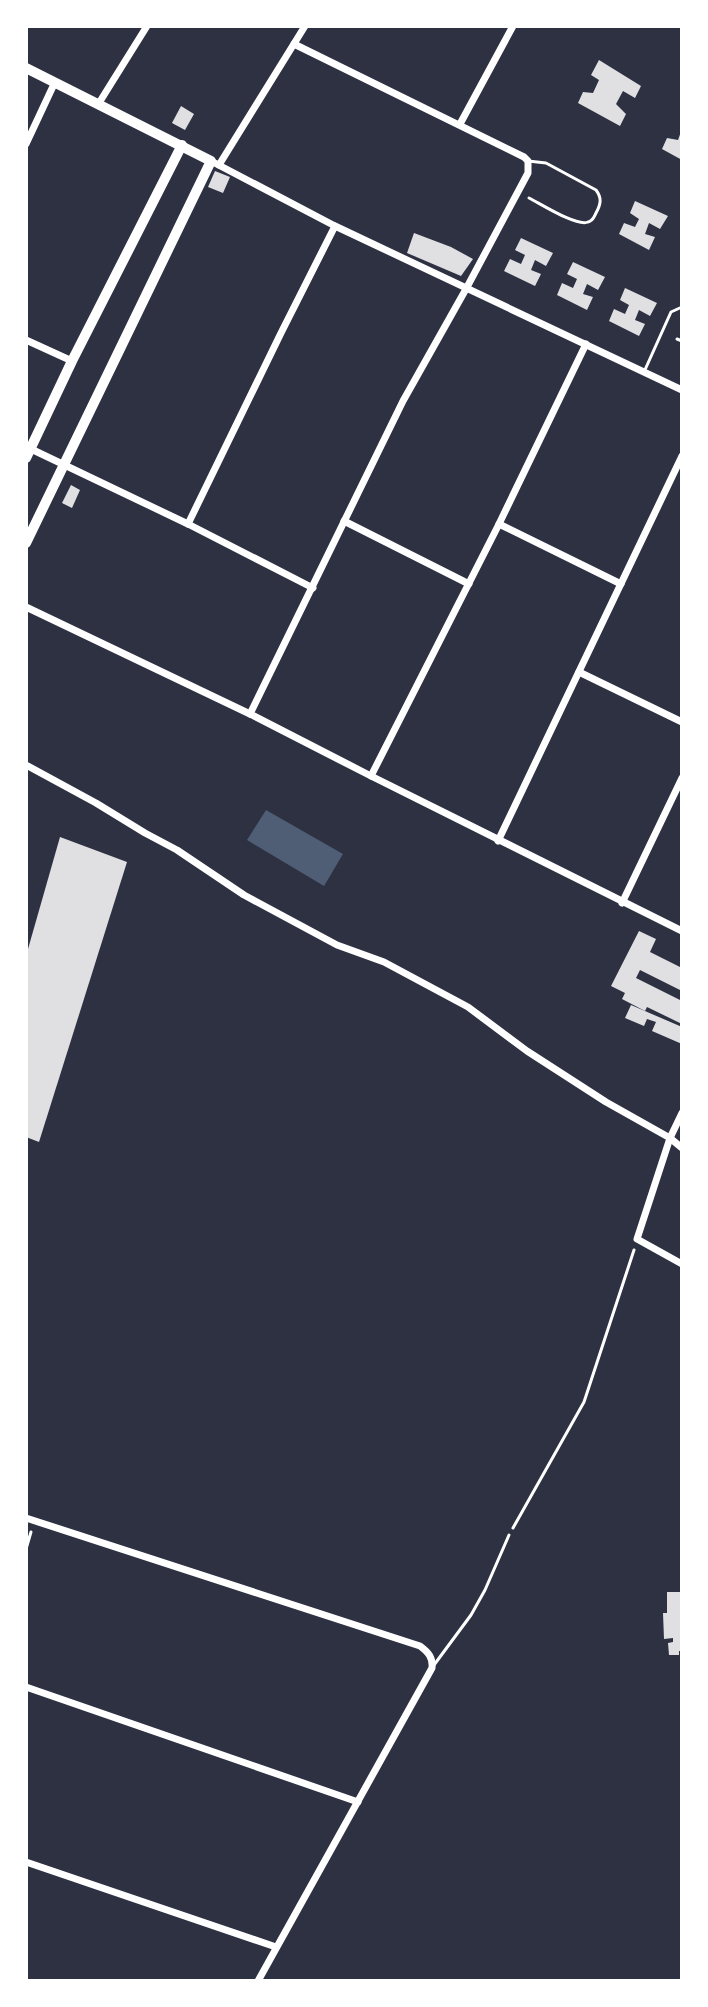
<svg xmlns="http://www.w3.org/2000/svg" width="708" height="2007" font-family="'Alegreya Sans',sans-serif">
<style>
.water{fill:#4f5d75}
.building{fill:#e0e0e3}
.lines{fill:none;stroke-linecap:round;stroke-linejoin:round}
.path{stroke:#fff;stroke-width:3}
.service{stroke:#fff;stroke-width:3}
.minor{stroke:#fff;stroke-width:7}
.secondary{stroke:#fff;stroke-width:10}
</style>
<rect width="100%" height="100%" fill="#2d3142"/>
<polygon class="water" points="266,810 343,854 324,886 247,840"/>
<g class="building">
<polygon points="599,60 641,86 635,98 623,91 616,104 626,114 620,126 578,103 583,92 593,93 599,80 591,75"/>
<polygon points="181,106 194,114 185,130 172,123"/>
<polygon points="682,129 682,160 662,149 667,138 678,140"/>
<polygon points="215,171 230,177 223,193 208,187"/>
<polygon points="635,201 668,216 660,229 649,223 645,234 655,237 649,250 619,234 624,223 635,227 639,219 630,213"/>
<polygon points="414,233 451,247 473,259 461,276 407,253"/>
<polygon points="521,238 553,253 546,266 535,260 531,270 541,274 535,286 504,271 510,259 521,264 525,255 515,250"/>
<polygon points="573,262 605,277 598,290 587,284 583,294 593,297 587,310 557,295 562,283 573,288 577,279 567,274"/>
<polygon points="625,288 657,303 650,316 639,310 635,320 645,324 639,336 609,321 614,309 625,314 629,305 620,300"/>
<polygon points="71,485 80,490 72,508 62,503"/>
<polygon points="60,837 127,862 39,1142 26,1137 26,956"/>
<polygon points="639,931 656,939 650,952 682,968 682,991 640,970 636,978 682,1001 682,1024 647,1007 645,1011 622,999 625,993 611,986"/>
<polygon points="631,1005 682,1027 682,1044 652,1031 656,1022 647,1019 644,1026 625,1018"/>
<polygon points="667,1592 682,1592 682,1651 679,1651 679,1655 669,1655 668,1643 673,1642 673,1638 664,1639 663,1613 667,1613"/>
</g>
<g class="lines">
<g class="path">
<polyline points="513,1528 584,1402 634,1250"/>
<polyline points="26,1549 31,1532"/>
</g>
<g class="service">
<path d="M528,161L546,163L596,190C602,198 601,204 596,213C594,217 593,221 588,222C577,227 541,204 529,198"/>
<polyline points="677,339 682,341"/>
<polyline points="644,372 671,312 682,307"/>
<polyline points="434,1665 471,1615 485,1590 509,1535"/>
</g>
<g class="minor">
<polyline points="99,103 147,26"/>
<polyline points="460,124 513,26"/>
<polyline points="26,144 55,82"/>
<polyline points="211,161 335,226 682,390"/>
<polyline points="219,165 305,26"/>
<polyline points="26,340 72,361"/>
<polyline points="31,449 188,524 313,588"/>
<polyline points="344,521 469,584"/>
<polyline points="188,524 281,333 335,226"/>
<polyline points="499,524 621,584"/>
<polyline points="26,607 250,714 371,776 682,931"/>
<polyline points="579,672 682,722"/>
<polyline points="250,714 403,401 466,289 528,173 528,161 524,157 294,44"/>
<polyline points="26,765 96,803 145,833 177,850 244,895 337,945 384,962 468,1007 527,1051 606,1102 670,1138 682,1148"/>
<polyline points="371,776 499,524 586,344"/>
<polyline points="498,841 682,456"/>
<polyline points="622,903 682,778"/>
<polyline points="682,1113 670,1138 637,1239 682,1264"/>
<path d="M26,1518L420,1646C428,1652 433,1657 432,1668L258,1981"/>
<polyline points="26,1687 358,1802"/>
<polyline points="26,1862 276,1947"/>
</g>
<g class="secondary">
<polyline points="26,68 211,161 26,543"/>
<polyline points="26,458 72,361 182,145"/>
</g>
</g>
<rect width="708" height="2007" fill="none" stroke="#ffffff" stroke-width="56"/>
</svg>
